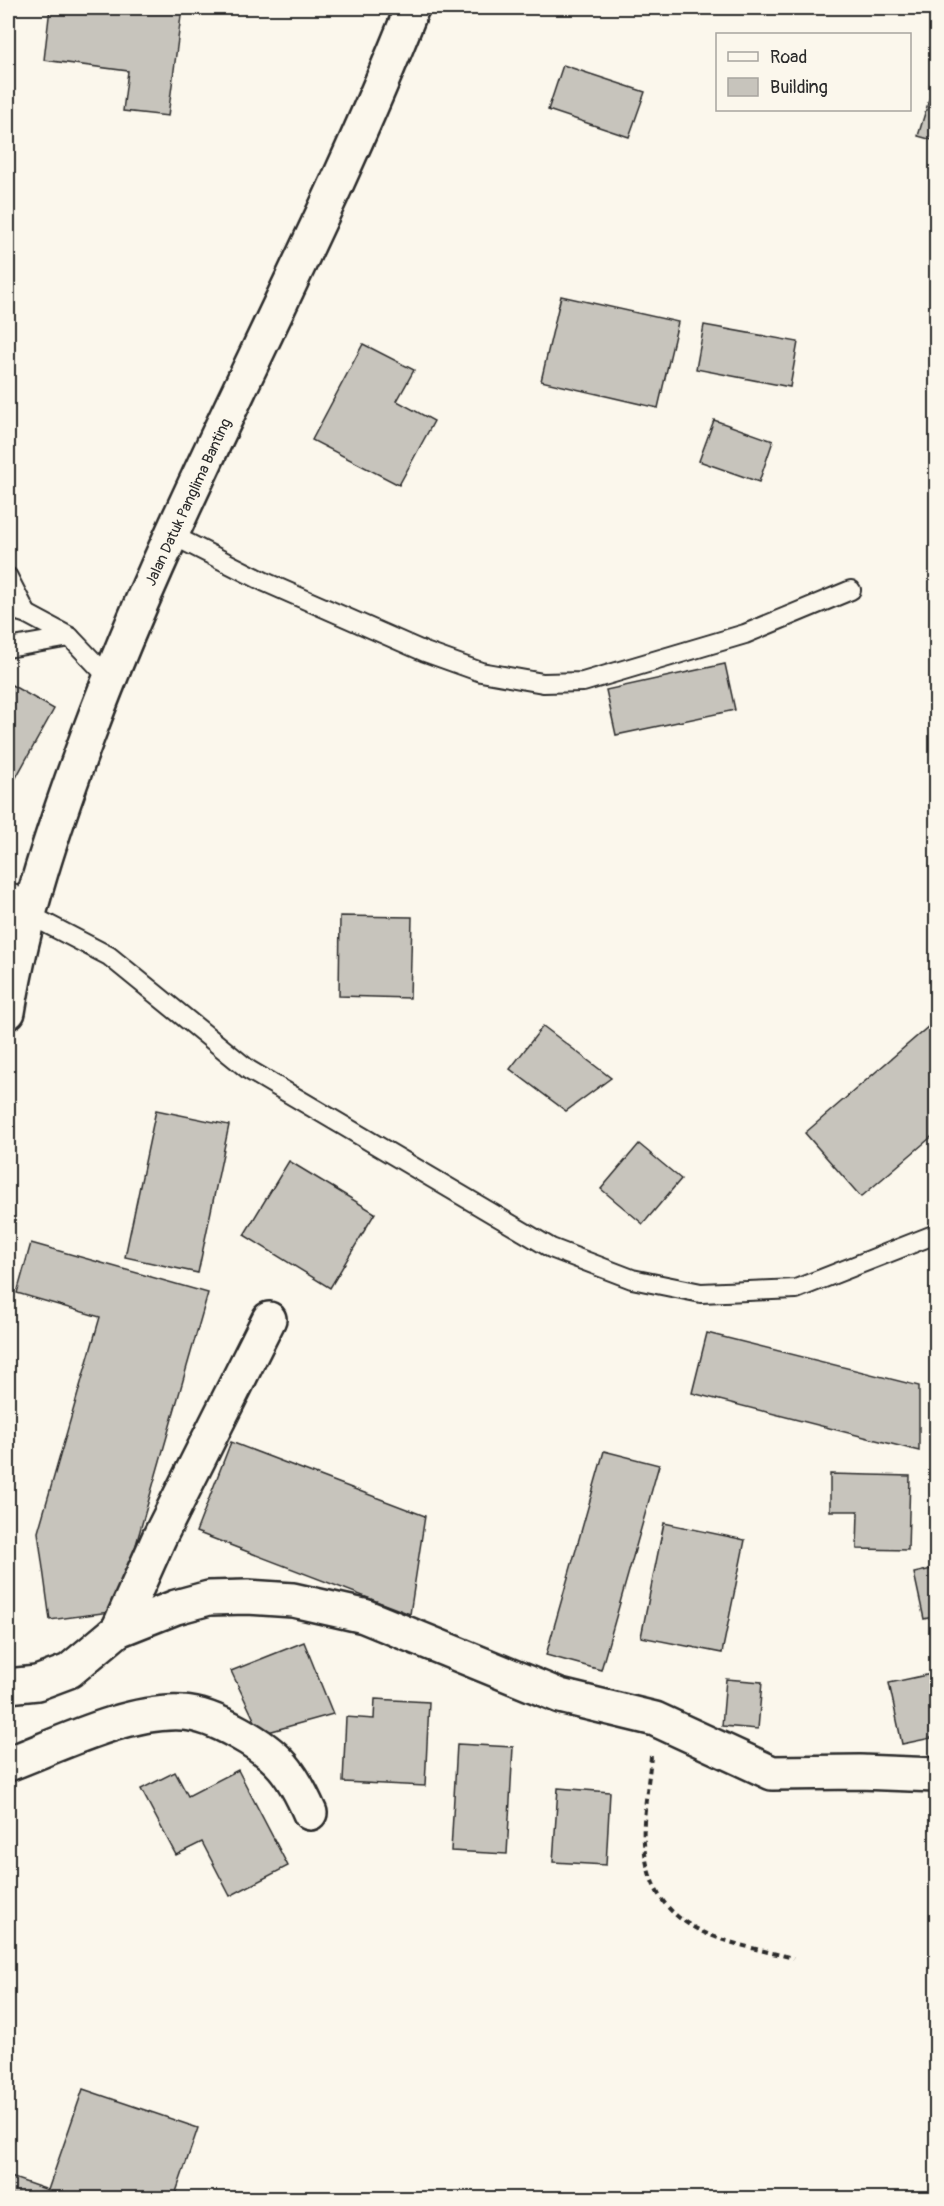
<svg xmlns="http://www.w3.org/2000/svg" width="944" height="2206" font-family="Pangolin,sans-serif">
<style>
.building{fill:#c7c4bc;stroke:#2b2b2b;stroke-width:1.5}
.lines{fill:none;stroke-linecap:round;stroke-linejoin:round}
.service-casing{stroke:#2b2b2b;stroke-width:22}
.minor-casing{stroke:#2b2b2b;stroke-width:38}
.primary-casing{stroke:#2b2b2b;stroke-width:38}
.path{stroke:#2b2b2b;stroke-width:4;stroke-dasharray:6 4.5;stroke-linecap:butt}
.service{stroke:#fbf7ec;stroke-width:18}
.minor{stroke:#fbf7ec;stroke-width:33}
.primary{stroke:#fbf7ec;stroke-width:33}
.labels{text-anchor:middle;stroke-width:4.5;stroke-linejoin:round;paint-order:stroke}
.street-label{font-size:15px;fill:#2b2b2b;stroke:#fbf7ec}
</style>
<rect width="100%" height="100%" fill="#fbf7ec"/>
<filter id="ink" filterUnits="userSpaceOnUse"><feTurbulence type="fractalNoise" baseFrequency=".0167" numOctaves="2"/><feDisplacementMap in="SourceGraphic" scale="12" xChannelSelector="R" yChannelSelector="G"/><feConvolveMatrix kernelMatrix="1 2 1 2 8 2 1 2 1" color-interpolation-filters="sRGB"/></filter>
<g filter="url(#ink)">
<g class="building">
<polygon points="50,8 182,8 168,116 123,111 128,71 44,60"/>
<polygon points="563,65 645,92 629,137 548,110"/>
<polygon points="936,77 936,141 918,136"/>
<polygon points="561,296 678,322 658,408 541,381"/>
<polygon points="704,325 798,342 790,387 696,369"/>
<polygon points="363,344 414,370 397,401 434,421 399,485 312,440"/>
<polygon points="714,420 773,441 759,482 699,461"/>
<polygon points="725,664 735,710 616,735 606,690"/>
<polygon points="8,683 54,709 8,792"/>
<polygon points="340,916 412,917 410,998 339,996"/>
<polygon points="936,1020 936,1133 861,1197 805,1133"/>
<polygon points="543,1026 611,1078 566,1111 510,1069"/>
<polygon points="156,1110 229,1125 198,1273 125,1257"/>
<polygon points="639,1144 681,1179 643,1224 601,1189"/>
<polygon points="289,1161 375,1213 330,1288 244,1235"/>
<polygon points="31,1243 208,1293 117,1611 50,1620 38,1532 100,1317 17,1293"/>
<polygon points="707,1333 919,1386 919,1451 692,1393"/>
<polygon points="231,1442 425,1516 410,1614 196,1532"/>
<polygon points="604,1451 659,1465 601,1670 546,1655"/>
<polygon points="830,1474 910,1476 908,1550 857,1549 858,1511 830,1511"/>
<polygon points="664,1523 745,1540 722,1653 641,1637"/>
<polygon points="936,1568 936,1616 924,1619 914,1573"/>
<polygon points="304,1642 333,1714 261,1734 231,1671"/>
<polygon points="936,1673 936,1737 902,1744 889,1683"/>
<polygon points="726,1679 762,1682 758,1729 722,1726"/>
<polygon points="375,1699 429,1702 425,1786 343,1782 346,1717 374,1719"/>
<polygon points="457,1744 513,1747 507,1854 451,1851"/>
<polygon points="238,1770 288,1866 230,1896 202,1842 176,1855 141,1789 175,1772 188,1796"/>
<polygon points="558,1788 610,1792 606,1865 553,1862"/>
<polygon points="83,2089 198,2128 174,2198 8,2198 8,2176 48,2190"/>
</g>
<g class="lines">
<g class="service-casing">
<g id="service">
<polyline points="170,534 265,582 425,652 481,672 543,683 583,682 745,634 851,590"/>
<polyline points="8,577 27,614"/>
<polyline points="8,608 27,614 70,637 109,678"/>
<polyline points="8,648 70,637"/>
<polyline points="28,914 109,956 249,1070 551,1248 632,1279 701,1293 796,1289 936,1234"/>
</g>
</g>
<g class="minor-casing">
<g id="minor">
<polyline points="8,900 28,914"/>
<polyline points="118,1630 159,1538 269,1319"/>
<polyline points="8,1686 37,1683 69,1671 118,1630 176,1607 209,1598 247,1597 293,1600 364,1616 560,1696 655,1719 772,1773 860,1772 936,1775"/>
<path d="M8,1764C58,1745 130,1709 183,1713C202,1714 223,1724 239,1733C279,1755 292,1772 310,1813"/>
</g>
</g>
<g class="primary-casing">
<path id="primary" d="M8,1012C23,917 55,824 88,735C181,486 315,254 412,8"/>
</g>
<path class="path" d="M651,1756C649,1781 642,1818 644,1843C650,1933 722,1940 793,1958"/>
<use href="#service" class="service"/>
<use href="#minor" class="minor"/>
<use href="#primary" class="primary"/>
</g>
</g>
<g class="labels">
<g class="street-label">
<text transform="translate(188 502) rotate(-65)" y="5">Jalan Datuk Panglima Banting</text>
</g>
</g>
<rect width="944" height="2206" fill="none" stroke="#fbf7ec" stroke-width="30"/>
<rect x="15" y="15" width="914" height="2176" fill="none" stroke="#2b2b2b" stroke-width="2" filter="url(#ink)"/>
<rect x="716" y="33" width="195" height="78" fill="#fbf7ec" stroke="#a8a59f" stroke-width="1.5"/>
<rect x="728" y="52" width="30" height="9" fill="#fbf7ec" stroke="#a8a59f" stroke-width="1.5"/>
<text x="770" y="63" font-size="18" fill="#2b2b2b">Road</text>
<rect x="728" y="78" width="30" height="18" fill="#c7c4bc" stroke="#a8a59f" stroke-width="1.5"/>
<text x="770" y="93" font-size="18" fill="#2b2b2b">Building</text>
</svg>
